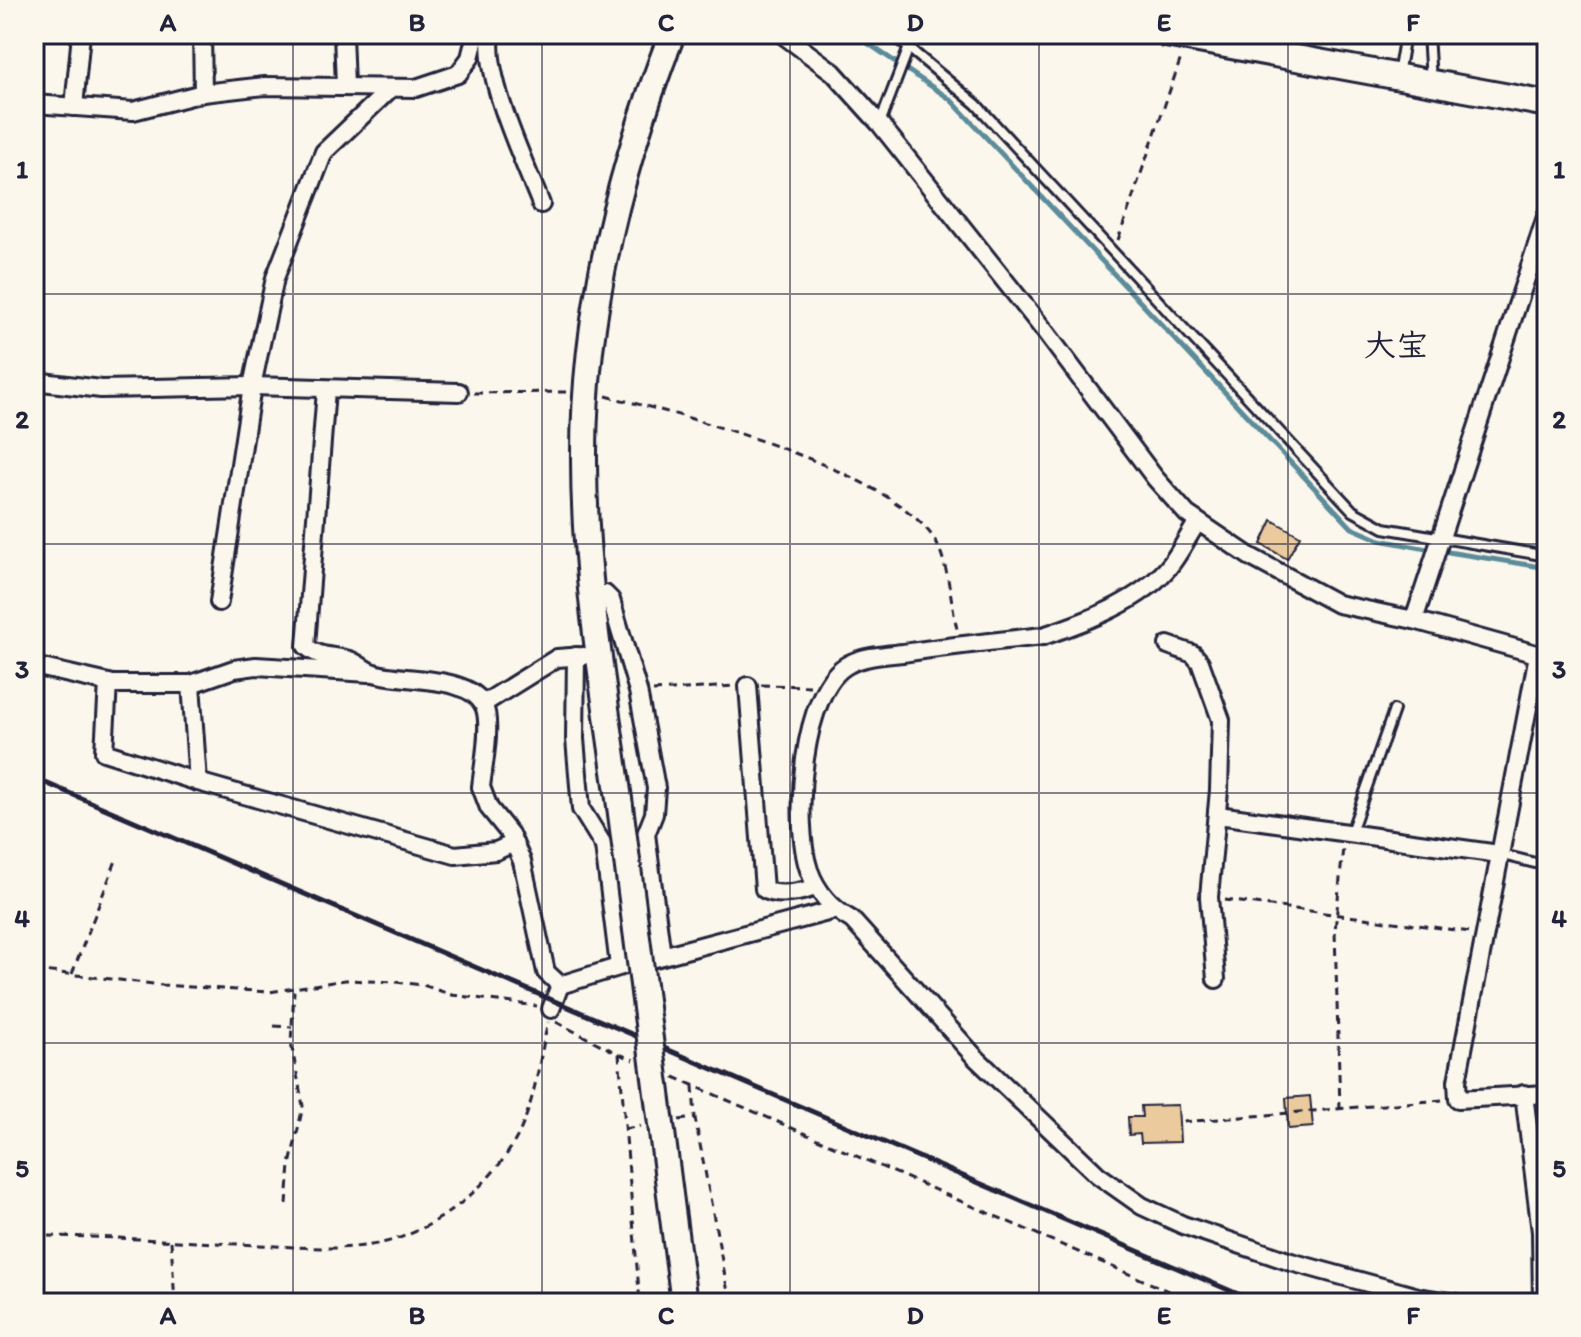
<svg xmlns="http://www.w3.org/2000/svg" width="1581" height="1337" font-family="Itim,'Klee One',sans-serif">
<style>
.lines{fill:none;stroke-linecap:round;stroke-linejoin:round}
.stream{stroke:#5b8b9a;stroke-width:5}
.building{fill:#ebca9d;stroke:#22223b;stroke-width:2}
.lane-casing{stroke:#22223b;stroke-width:14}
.street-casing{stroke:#22223b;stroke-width:22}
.secondary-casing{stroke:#22223b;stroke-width:30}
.path{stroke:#22223b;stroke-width:3;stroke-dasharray:8 6;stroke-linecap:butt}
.lane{stroke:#fbf7ec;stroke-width:8}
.street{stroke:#fbf7ec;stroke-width:16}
.secondary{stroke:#fbf7ec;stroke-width:24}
.rail{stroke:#22223b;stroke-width:5}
.secondary-bridge-casing{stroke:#22223b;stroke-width:30;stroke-linecap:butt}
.secondary-bridge{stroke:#fbf7ec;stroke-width:24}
.grid{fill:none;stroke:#22223b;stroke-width:2;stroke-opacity:0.55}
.labels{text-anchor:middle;stroke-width:6;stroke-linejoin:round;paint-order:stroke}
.quarter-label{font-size:32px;font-weight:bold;fill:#22223b;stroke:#fbf7ec}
.neatline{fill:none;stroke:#22223b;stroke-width:3}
.grid-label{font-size:26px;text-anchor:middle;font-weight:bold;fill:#22223b}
</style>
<rect width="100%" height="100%" fill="#fbf7ec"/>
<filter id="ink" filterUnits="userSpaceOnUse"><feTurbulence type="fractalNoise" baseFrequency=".0125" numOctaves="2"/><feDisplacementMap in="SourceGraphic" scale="16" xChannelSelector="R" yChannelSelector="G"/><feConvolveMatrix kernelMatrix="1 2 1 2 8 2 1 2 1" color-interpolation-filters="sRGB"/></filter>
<g filter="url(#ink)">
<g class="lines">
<g class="stream">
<polyline points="854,34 950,99 1352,528 1380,540 1432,550"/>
<polyline points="1442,551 1547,568"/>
</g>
</g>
<g class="building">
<polygon points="1272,520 1300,536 1287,559 1261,544"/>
<polygon points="1310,1096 1313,1127 1288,1129 1286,1098"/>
<polygon points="1178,1105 1180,1142 1141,1143 1140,1134 1129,1135 1128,1117 1142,1117 1141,1106"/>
</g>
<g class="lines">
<g class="lane-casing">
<g id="lane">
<polyline points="892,34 976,104 1353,511 1384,528 1547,556"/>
<polyline points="1428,34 1431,81"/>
<polyline points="1398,75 1405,34"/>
<polyline points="880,123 914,34"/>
<polyline points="1351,832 1394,710"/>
<polyline points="1499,854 1547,866"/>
</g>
</g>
<g class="street-casing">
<g id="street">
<polyline points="202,34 203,93"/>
<polyline points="343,34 345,86"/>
<path d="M491,34C484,78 524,161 541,204"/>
<polyline points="782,34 833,72 880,124 1044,330 1155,478 1187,514 1249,556 1338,604 1414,620 1547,657"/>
<polyline points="34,104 133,111 203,93 265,86 416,88 458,74 470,58 476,34"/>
<polyline points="74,107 81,34"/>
<polyline points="34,381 101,389 252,386 459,392"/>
<path d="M326,390L306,646C321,660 334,654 352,661C359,664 366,671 374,673C401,682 469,674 484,706C492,723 483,768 481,787L489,808L510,834L522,861L546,972L560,985"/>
<path d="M1197,523C1188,536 1181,551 1171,564C1143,601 1085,622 1043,636C996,641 949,646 903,653C885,655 864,656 849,664C801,688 793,824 809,870C817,892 832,909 852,920L975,1057L1098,1175L1142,1206L1183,1225L1291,1262L1422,1298L1456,1303"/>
<polyline points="592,594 605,594 611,600 638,691 656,788 654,814 646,834 662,956"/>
<polyline points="219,602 252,386 275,278 324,152 391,88"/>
<polyline points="1414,620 1547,214"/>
<polyline points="1168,645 1193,654 1200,662 1221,720 1219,790 1209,897 1216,979"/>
<polyline points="1538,655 1457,1081 1458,1099 1547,1094"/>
<polyline points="576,656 575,739 581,809 604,846 619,966"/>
<polyline points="34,666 113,684 191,684"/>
<polyline points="369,673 256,666 234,669 191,684 198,782 455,855 496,851 514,843"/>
<polyline points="108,683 104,752 198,782"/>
<path d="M748,686L764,889C776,897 803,893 816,886"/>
<polyline points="483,704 557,658 584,656"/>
<polyline points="1218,815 1499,854"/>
<polyline points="655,958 835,910"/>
<polyline points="560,985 628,964"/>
<polyline points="551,1009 560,985"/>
<polyline points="1524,1094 1541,1232 1542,1303"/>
</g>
</g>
<g class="secondary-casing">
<g id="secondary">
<polyline points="1166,34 1547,104"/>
<path d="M620,806C604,692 584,577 584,461C583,315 619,170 672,34"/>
</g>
</g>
<g class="path">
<polyline points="1118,240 1182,55"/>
<polyline points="474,393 567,392"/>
<path d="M606,396C683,415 903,472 938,546C949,570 951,603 957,629"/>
<polyline points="761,685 810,686"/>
<polyline points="653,691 734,686"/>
<polyline points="1225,900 1471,932"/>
<polyline points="34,970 162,985 269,992 345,980 395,982 423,985 452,995 537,1006"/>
<polyline points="72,974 117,858"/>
<polyline points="556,1022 619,1054 640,1303"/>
<polyline points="274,1026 292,1027"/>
<polyline points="619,1054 634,1060"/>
<polyline points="674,1077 1196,1303"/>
<polyline points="693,1086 695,1118"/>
<polyline points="1340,1109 1335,931 1343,847"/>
<polyline points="679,1120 695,1118 730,1303"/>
<polyline points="1183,1122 1442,1100"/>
<polyline points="625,1129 640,1126"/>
<polyline points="287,1204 290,1165 303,1106 291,1043 294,991"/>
<path d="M34,1236C109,1236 184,1242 259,1245C300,1247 345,1252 386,1242C438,1229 491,1185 516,1139C535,1104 539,1060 548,1022"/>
<polyline points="171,1241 175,1303"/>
</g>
<use href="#lane" class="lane"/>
<use href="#street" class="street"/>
<use href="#secondary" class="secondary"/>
<polyline class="rail" points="34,778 1259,1303"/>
<g class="secondary-bridge-casing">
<polyline id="secondary-bridge" points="620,806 684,1303"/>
</g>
<use href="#secondary-bridge" class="secondary-bridge"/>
</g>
</g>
<path class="grid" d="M293,34V1303M542,34V1303M790,34V1303M1039,34V1303M1288,34V1303M34,294H1547M34,544H1547M34,793H1547M34,1043H1547"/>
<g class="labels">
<g class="quarter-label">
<text x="1396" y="356">大宝</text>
</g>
</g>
<rect width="1581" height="1337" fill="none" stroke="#fbf7ec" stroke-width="88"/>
<rect x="44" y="44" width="1493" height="1249" class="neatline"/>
<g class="grid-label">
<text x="168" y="31">A</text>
<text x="417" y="31">B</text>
<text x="666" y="31">C</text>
<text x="915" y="31">D</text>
<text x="1164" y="31">E</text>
<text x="1413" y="31">F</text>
<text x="22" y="178">1</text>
<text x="1559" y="178">1</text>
<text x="22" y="428">2</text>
<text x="1559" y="428">2</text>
<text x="22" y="678">3</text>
<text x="1559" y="678">3</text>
<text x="22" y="927">4</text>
<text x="1559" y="927">4</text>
<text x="22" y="1177">5</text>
<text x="1559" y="1177">5</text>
<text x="168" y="1324">A</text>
<text x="417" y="1324">B</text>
<text x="666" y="1324">C</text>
<text x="915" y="1324">D</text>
<text x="1164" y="1324">E</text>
<text x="1413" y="1324">F</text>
</g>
</svg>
